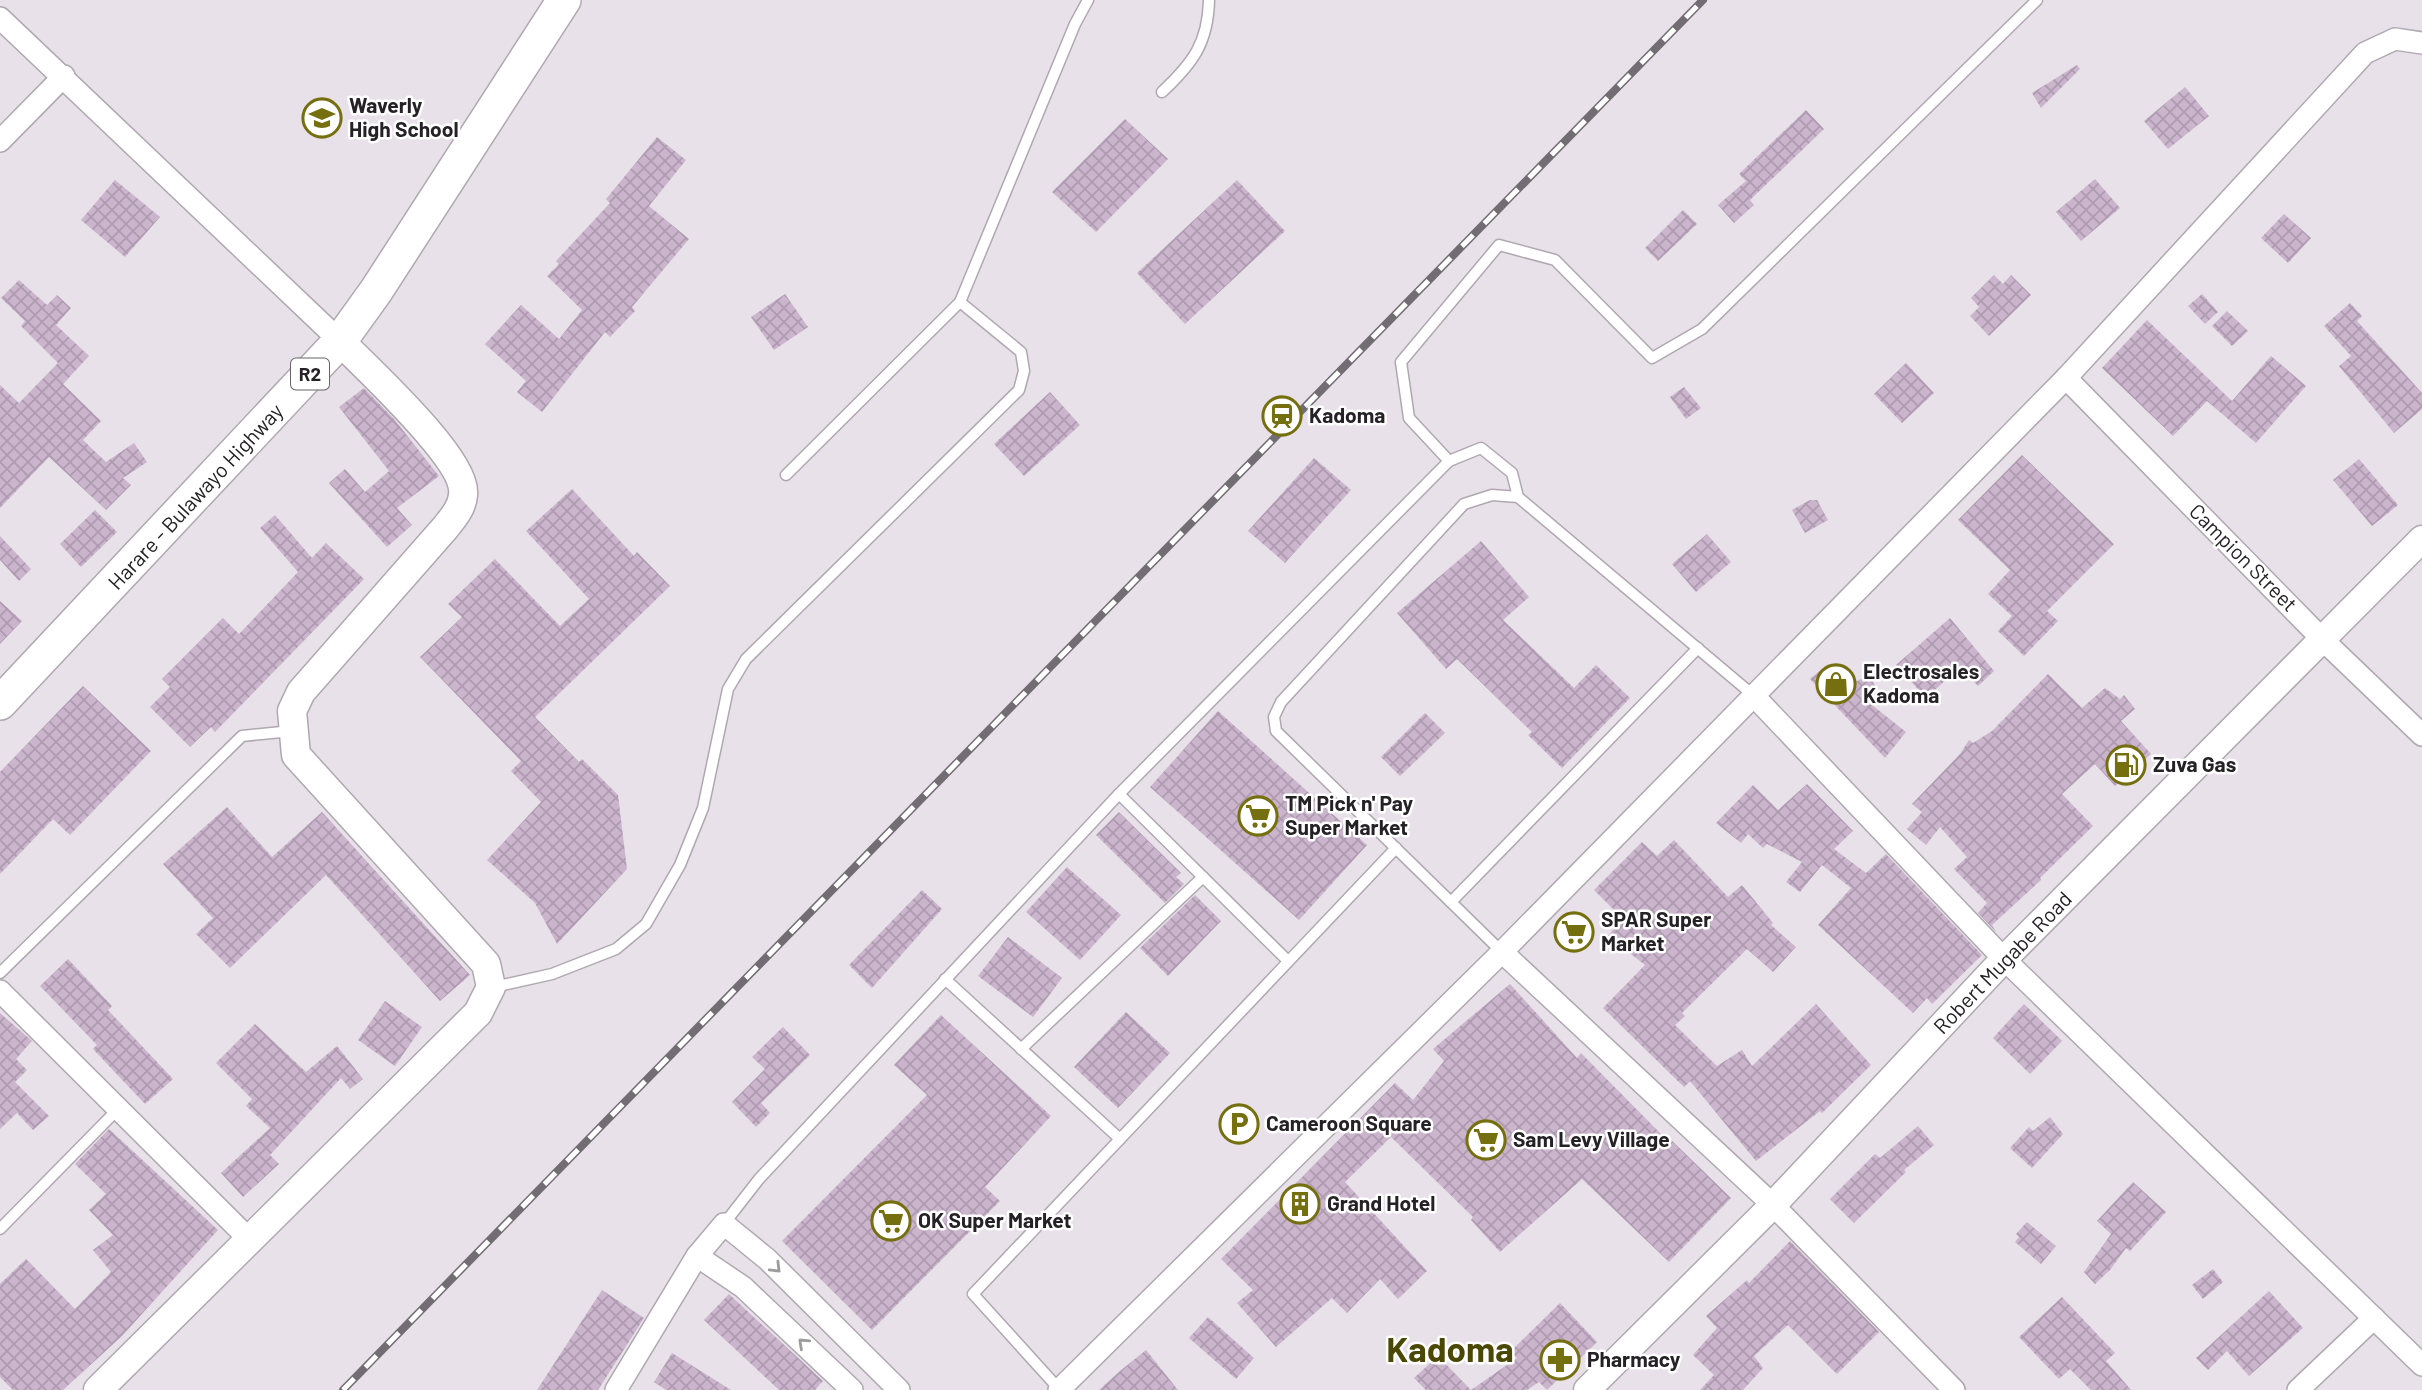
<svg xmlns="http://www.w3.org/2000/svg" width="2422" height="1390" font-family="Barlow,sans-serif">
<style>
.building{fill:url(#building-cross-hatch)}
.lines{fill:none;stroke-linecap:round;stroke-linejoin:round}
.service-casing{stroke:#b0a8b0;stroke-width:13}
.minor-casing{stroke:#b0a8b0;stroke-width:24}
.tertiary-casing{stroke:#b0a8b0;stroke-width:29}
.secondary-casing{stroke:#b0a8b0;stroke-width:31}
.trunk-casing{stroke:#b0a8b0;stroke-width:36}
.service{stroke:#fff;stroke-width:10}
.minor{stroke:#fff;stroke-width:21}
.tertiary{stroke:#fff;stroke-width:26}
.secondary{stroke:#fff;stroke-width:28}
.trunk{stroke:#fff;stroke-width:33}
.rail-casing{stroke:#726d72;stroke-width:8}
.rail{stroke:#fff;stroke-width:5;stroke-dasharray:16;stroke-linecap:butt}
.oneway{stroke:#9d9c9d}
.labels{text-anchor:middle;stroke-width:5;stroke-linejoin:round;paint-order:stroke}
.shield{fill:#fff;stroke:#666466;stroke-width:2}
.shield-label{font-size:19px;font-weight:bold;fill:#252225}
.poi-label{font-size:21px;font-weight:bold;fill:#252225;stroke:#fff;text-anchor:start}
.street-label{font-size:21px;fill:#252225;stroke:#fff}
.town-label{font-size:35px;font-weight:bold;fill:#4b4705;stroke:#fff}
</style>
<defs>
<pattern id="building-cross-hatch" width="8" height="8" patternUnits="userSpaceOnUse" patternTransform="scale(1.75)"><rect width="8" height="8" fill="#cbb5cd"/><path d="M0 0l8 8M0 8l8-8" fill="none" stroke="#ae9bb0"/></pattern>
</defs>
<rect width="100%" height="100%" fill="#e8e1e9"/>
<g class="building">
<polygon points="2077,65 2080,69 2041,108 2032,93"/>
<polygon points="2185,87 2209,116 2168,149 2144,121"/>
<polygon points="1806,110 1824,129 1750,200 1754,205 1734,223 1718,205 1746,181 1739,174"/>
<polygon points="1125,119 1168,159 1096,232 1052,192"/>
<polygon points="657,137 686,160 649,206 689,239 632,307 635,311 610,337 605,332 542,412 517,392 526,381 485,344 521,305 559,339 582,310 547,276 559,264 556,261 610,203 606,199"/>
<polygon points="2095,179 2120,208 2081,241 2056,212"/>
<polygon points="115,180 160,217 125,257 81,220"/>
<polygon points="1237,180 1285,231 1185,324 1137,273"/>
<polygon points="1683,210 1697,224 1658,261 1645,248"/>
<polygon points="2284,214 2311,238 2288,263 2261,238"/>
<polygon points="1994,275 2003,284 2011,275 2031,295 1989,336 1970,316 1979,307 1971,298"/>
<polygon points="19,280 47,305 57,295 71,308 56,325 89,356 63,384 101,421 83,440 106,462 134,443 147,462 123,478 131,485 106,510 49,457 0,508 0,385 19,403 58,363 21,326 25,321 1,298"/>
<polygon points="785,294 808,327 774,350 751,317"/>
<polygon points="2202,294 2218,312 2205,324 2188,306"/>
<polygon points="2350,303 2362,316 2357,321 2422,393 2422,409 2394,433 2339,366 2351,356 2324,326"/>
<polygon points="2227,311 2248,331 2232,346 2212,326"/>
<polygon points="2147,320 2232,401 2271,356 2306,386 2256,443 2207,401 2173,436 2102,368"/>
<polygon points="1906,363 1934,393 1902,423 1874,394"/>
<polygon points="1684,387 1701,408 1686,419 1670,397"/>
<polygon points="364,388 394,419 439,476 397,508 412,525 387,547 329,483 345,469 365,492 389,471 339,407"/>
<polygon points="1050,392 1080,425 1024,476 994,444"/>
<polygon points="2022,455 2114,544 2047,611 2058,621 2024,656 1998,631 2012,616 1988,594 2010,570 1958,520"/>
<polygon points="1314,458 1351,490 1285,563 1248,531"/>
<polygon points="2359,459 2398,505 2372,526 2333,480"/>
<polygon points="572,489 634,556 637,552 670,586 535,717 579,762 582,759 618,795 627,869 557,944 535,903 487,860 541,802 511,771 521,761 420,657 462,617 448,604 495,559 560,626 589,599 526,531"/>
<polygon points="1810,500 1817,500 1828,520 1805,533 1792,510"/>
<polygon points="95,510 117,532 81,567 60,544"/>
<polygon points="275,515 312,558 326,543 364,579 215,732 211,727 190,747 150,707 170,687 162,679 223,618 239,634 298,572 260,528"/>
<polygon points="1707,534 1731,562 1696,592 1672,564"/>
<polygon points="0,536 31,569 19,581 0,560"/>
<polygon points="1481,541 1529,597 1503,620 1574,688 1596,665 1630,698 1562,768 1528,735 1532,732 1457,659 1446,669 1397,613"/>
<polygon points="0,601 22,621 0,644"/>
<polygon points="1950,618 1994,671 1978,686 1960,667 1926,698 1896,665"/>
<polygon points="1823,668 1842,690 1869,674 1876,688 1862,697 1906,732 1885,758 1810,679"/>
<polygon points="2048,674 2082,708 2105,688 2120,699 2124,695 2135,709 2121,721 2151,754 2115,786 2095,764 2062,794 2093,826 2040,878 2041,880 1992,925 1996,932 1978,913 1987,903 1954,869 1967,857 1940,827 1926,845 1907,829 1922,812 1912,804 1960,754 1969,740 1973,743 1992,731"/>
<polygon points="83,686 151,751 70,835 53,819 0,874 0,772"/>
<polygon points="1218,711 1367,845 1299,920 1150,787"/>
<polygon points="1425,713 1445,733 1400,776 1381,757"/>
<polygon points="1807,784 1853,831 1834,849 1866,873 1886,854 1982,955 1932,1004 1927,998 1913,1013 1818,925 1851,888 1822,865 1800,892 1786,882 1802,862 1767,844 1763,848 1748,834 1741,843 1716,823 1753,785 1778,810"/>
<polygon points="227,807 272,857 322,812 470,975 440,1001 326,875 230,968 196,934 213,918 163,864"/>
<polygon points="1119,812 1181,873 1176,877 1184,884 1165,903 1096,835"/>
<polygon points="1674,840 1728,897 1742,885 1773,923 1771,925 1796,947 1773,972 1747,949 1682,1013 1685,1016 1675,1025 1717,1066 1742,1050 1752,1066 1816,1004 1871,1065 1822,1113 1820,1111 1756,1161 1690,1081 1684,1087 1603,1008 1645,965 1608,936 1622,918 1594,890 1642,842 1657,856"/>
<polygon points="1067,867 1121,915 1080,960 1026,912"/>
<polygon points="922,890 942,909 872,988 849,965"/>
<polygon points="1195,895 1221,921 1168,976 1140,948"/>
<polygon points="1008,937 1062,978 1033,1017 978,976"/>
<polygon points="68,959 112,1006 108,1010 173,1079 145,1104 93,1049 97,1045 40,986"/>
<polygon points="1510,984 1577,1058 1581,1053 1662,1135 1664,1133 1731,1198 1669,1262 1582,1179 1500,1252 1471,1220 1473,1217 1391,1137 1345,1182 1427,1271 1398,1299 1380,1279 1347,1313 1332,1298 1276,1347 1237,1303 1253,1290 1221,1259 1395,1083 1413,1100 1444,1061 1433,1049"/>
<polygon points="385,1001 422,1027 395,1066 358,1040"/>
<polygon points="2024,1004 2062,1041 2030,1074 1993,1038"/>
<polygon points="1126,1012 1170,1053 1118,1108 1074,1067"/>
<polygon points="0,1013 32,1041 16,1059 27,1070 15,1082 49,1116 33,1130 17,1113 0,1129"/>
<polygon points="941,1015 1051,1116 985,1187 1000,1201 872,1330 782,1241 927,1095 894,1065"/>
<polygon points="255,1024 306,1072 337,1046 363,1079 350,1089 341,1078 270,1155 279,1164 243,1197 221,1173 270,1128 246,1106 252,1099 216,1063"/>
<polygon points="783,1027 810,1055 761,1103 770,1113 756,1127 732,1102 765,1069 752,1057"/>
<polygon points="2050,1117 2063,1134 2032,1168 2010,1148 2029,1127 2033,1131"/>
<polygon points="1918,1126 1934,1145 1904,1170 1906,1172 1854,1223 1830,1199 1875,1154 1880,1158"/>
<polygon points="109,1129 218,1230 122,1336 63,1390 13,1390 0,1377 0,1284 26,1259 75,1309 111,1272 93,1250 113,1235 89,1210 106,1194 75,1164"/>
<polygon points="2133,1182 2166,1212 2130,1251 2126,1248 2110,1270 2095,1284 2084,1272 2111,1234 2097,1221"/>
<polygon points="2027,1222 2056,1246 2041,1264 2015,1242 2019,1237 2016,1234"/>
<polygon points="1790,1241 1879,1332 1837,1374 1788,1325 1754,1356 1763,1368 1743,1390 1700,1390 1714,1375 1693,1355 1717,1328 1706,1316 1747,1280 1749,1283"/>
<polygon points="2213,1269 2223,1282 2203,1299 2192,1285"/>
<polygon points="602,1290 644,1318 598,1390 537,1390"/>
<polygon points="2269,1291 2303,1328 2249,1376 2227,1351 2208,1370 2196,1358"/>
<polygon points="729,1294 823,1381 815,1390 779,1390 704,1320"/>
<polygon points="2062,1297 2115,1353 2106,1361 2131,1390 2091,1390 2070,1369 2059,1379 2019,1337"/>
<polygon points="1560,1303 1597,1342 1547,1390 1539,1382 1527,1390 1426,1390 1414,1378 1438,1356 1471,1390 1517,1358 1510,1352"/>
<polygon points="1208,1317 1254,1358 1236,1379 1189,1338"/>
<polygon points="1146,1350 1178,1390 1099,1390 1120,1371"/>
<polygon points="672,1353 731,1390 666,1390 654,1382"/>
</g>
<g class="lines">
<g class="service-casing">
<g id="service">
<path d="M1162,92C1193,63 1208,43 1209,0"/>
<polyline points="1449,461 1409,418 1401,362 1499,245 1555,260 1652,358 1702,329 2037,0"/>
<polyline points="786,475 960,302 1075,24 1088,0"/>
<polyline points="1119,794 1288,961"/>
<polyline points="1451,902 1698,648"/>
<polyline points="1502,952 1276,731 1274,717 1281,702 1464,504 1492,495 1518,497 1753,695"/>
<polyline points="0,973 242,736 292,731"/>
<polyline points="945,979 1120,1139"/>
<polyline points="494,987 552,974 616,949 646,924 680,865 703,808 728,689 746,659 1019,390 1024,371 1021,352 960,302"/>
<polyline points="1021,1049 1203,877"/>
<polyline points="724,1224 759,1179 1119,794 1449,461 1481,448 1512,473 1518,497"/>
<polyline points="0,1229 118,1109"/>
<polyline points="1060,1390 973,1294 1396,848"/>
</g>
</g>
<g class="minor-casing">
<g id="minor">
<polyline points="0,18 340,341"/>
<polyline points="0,141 64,76"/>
<polyline points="2066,378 2323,640 2422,735"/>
<polyline points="1753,695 2004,959 2422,1365"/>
<polyline points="1502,952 1773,1205 1954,1390"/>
<polyline points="0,991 249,1239"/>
<polyline points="697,1256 743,1287 852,1390"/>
<polyline points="616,1390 697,1256 724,1224 767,1259 899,1390"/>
<polyline points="1059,1390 1502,952 2066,378 2365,53 2395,39 2422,43"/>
<polyline points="2298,1390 2374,1318"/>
</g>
</g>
<g class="tertiary-casing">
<polyline id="tertiary" points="1587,1390 1773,1205 2004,959 2422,539"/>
</g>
<g class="secondary-casing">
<path id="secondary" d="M98,1390L478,1013L491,987L486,964L296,755L292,711L301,692L445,528C453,518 462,508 463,495C468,460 366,368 340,341"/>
</g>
<g class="trunk-casing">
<polyline id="trunk" points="0,703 340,341 376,291 564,0"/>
</g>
<use href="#service" class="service"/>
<use href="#minor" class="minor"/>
<use href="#tertiary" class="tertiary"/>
<use href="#secondary" class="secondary"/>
<use href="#trunk" class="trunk"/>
<g class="rail-casing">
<polyline id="rail" points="343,1390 1703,0"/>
</g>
<use href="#rail" class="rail"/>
</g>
<defs><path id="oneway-chevron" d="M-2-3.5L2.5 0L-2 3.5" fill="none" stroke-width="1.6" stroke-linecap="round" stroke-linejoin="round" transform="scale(1.75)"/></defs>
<g class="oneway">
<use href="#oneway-chevron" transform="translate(776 1268) rotate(45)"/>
<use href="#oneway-chevron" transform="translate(803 1343) rotate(-137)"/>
</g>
<defs>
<g id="school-ring" transform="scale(2.0125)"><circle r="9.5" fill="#fff" stroke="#756f0f" stroke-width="1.5"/><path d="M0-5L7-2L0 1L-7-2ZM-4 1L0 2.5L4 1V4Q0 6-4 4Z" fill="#756f0f"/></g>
<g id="station-ring" transform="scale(2.0125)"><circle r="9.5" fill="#fff" stroke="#756f0f" stroke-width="1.5"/><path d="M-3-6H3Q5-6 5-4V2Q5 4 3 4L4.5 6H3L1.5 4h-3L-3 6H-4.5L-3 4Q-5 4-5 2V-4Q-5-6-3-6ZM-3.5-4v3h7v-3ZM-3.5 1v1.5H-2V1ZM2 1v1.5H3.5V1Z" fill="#756f0f"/></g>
<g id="shop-ring" transform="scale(2.0125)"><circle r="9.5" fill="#fff" stroke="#756f0f" stroke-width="1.5"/><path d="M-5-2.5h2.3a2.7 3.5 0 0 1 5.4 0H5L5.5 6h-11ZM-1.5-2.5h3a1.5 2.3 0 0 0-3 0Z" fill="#756f0f"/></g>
<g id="fuel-ring" transform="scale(2.0125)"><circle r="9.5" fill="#fff" stroke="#756f0f" stroke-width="1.5"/><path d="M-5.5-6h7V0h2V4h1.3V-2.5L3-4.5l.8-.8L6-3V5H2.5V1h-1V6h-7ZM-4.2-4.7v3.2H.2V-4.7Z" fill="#756f0f"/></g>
<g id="supermarket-ring" transform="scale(2.0125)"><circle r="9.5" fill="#fff" stroke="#756f0f" stroke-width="1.5"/><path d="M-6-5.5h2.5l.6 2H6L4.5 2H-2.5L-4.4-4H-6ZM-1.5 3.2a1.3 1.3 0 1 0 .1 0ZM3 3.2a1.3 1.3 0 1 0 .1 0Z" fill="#756f0f"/></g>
<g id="parking-ring" transform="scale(2.0125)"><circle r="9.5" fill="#fff" stroke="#756f0f" stroke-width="1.5"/><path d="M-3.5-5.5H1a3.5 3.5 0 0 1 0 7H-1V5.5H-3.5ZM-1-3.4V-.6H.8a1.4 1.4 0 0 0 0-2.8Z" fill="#756f0f"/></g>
<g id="building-ring" transform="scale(2.0125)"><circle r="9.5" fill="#fff" stroke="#756f0f" stroke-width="1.5"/><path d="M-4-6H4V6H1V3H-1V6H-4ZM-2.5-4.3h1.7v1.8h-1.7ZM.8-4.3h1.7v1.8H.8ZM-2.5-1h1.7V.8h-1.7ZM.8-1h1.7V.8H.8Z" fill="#756f0f"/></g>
<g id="pharmacy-ring" transform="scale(2.0125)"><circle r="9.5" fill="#fff" stroke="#756f0f" stroke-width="1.5"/><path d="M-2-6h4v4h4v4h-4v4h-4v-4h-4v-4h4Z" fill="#756f0f"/></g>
</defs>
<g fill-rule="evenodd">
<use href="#school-ring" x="322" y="118"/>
<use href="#station-ring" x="1282" y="416"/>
<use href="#shop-ring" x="1836" y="684"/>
<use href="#fuel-ring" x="2126" y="765"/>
<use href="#supermarket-ring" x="1258" y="816"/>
<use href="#supermarket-ring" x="1574" y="932"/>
<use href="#parking-ring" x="1239" y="1124"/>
<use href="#supermarket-ring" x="1486" y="1140"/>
<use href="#building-ring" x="1300" y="1204"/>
<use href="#supermarket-ring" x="891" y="1221"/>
<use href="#pharmacy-ring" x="1560" y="1360"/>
</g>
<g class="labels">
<rect class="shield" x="291" y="358.5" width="38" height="31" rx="5"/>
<g class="shield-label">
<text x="310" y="381">R2</text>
</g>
<g class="poi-label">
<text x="349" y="113">Waverly<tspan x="349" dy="24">High School</tspan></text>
<text x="1309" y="423">Kadoma</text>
<text x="1863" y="679">Electrosales<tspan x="1863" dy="24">Kadoma</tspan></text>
<text x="2153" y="772">Zuva Gas</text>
<text x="1285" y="811">TM Pick n' Pay<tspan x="1285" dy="24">Super Market</tspan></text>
<text x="1601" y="927">SPAR Super<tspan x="1601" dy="24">Market</tspan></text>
<text x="1266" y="1131">Cameroon Square</text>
<text x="1513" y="1147">Sam Levy Village</text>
<text x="1327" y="1211">Grand Hotel</text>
<text x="918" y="1228">OK Super Market</text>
<text x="1587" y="1367">Pharmacy</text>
</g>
<g class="street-label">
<text transform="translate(196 497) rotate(-47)" y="7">Harare - Bulawayo Highway</text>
<text transform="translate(2243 558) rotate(45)" y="7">Campion Street</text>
<text transform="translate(2003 963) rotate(-46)" y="7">Robert Mugabe Road</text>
</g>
<g class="town-label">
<text x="1450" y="1362">Kadoma</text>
</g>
</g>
</svg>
